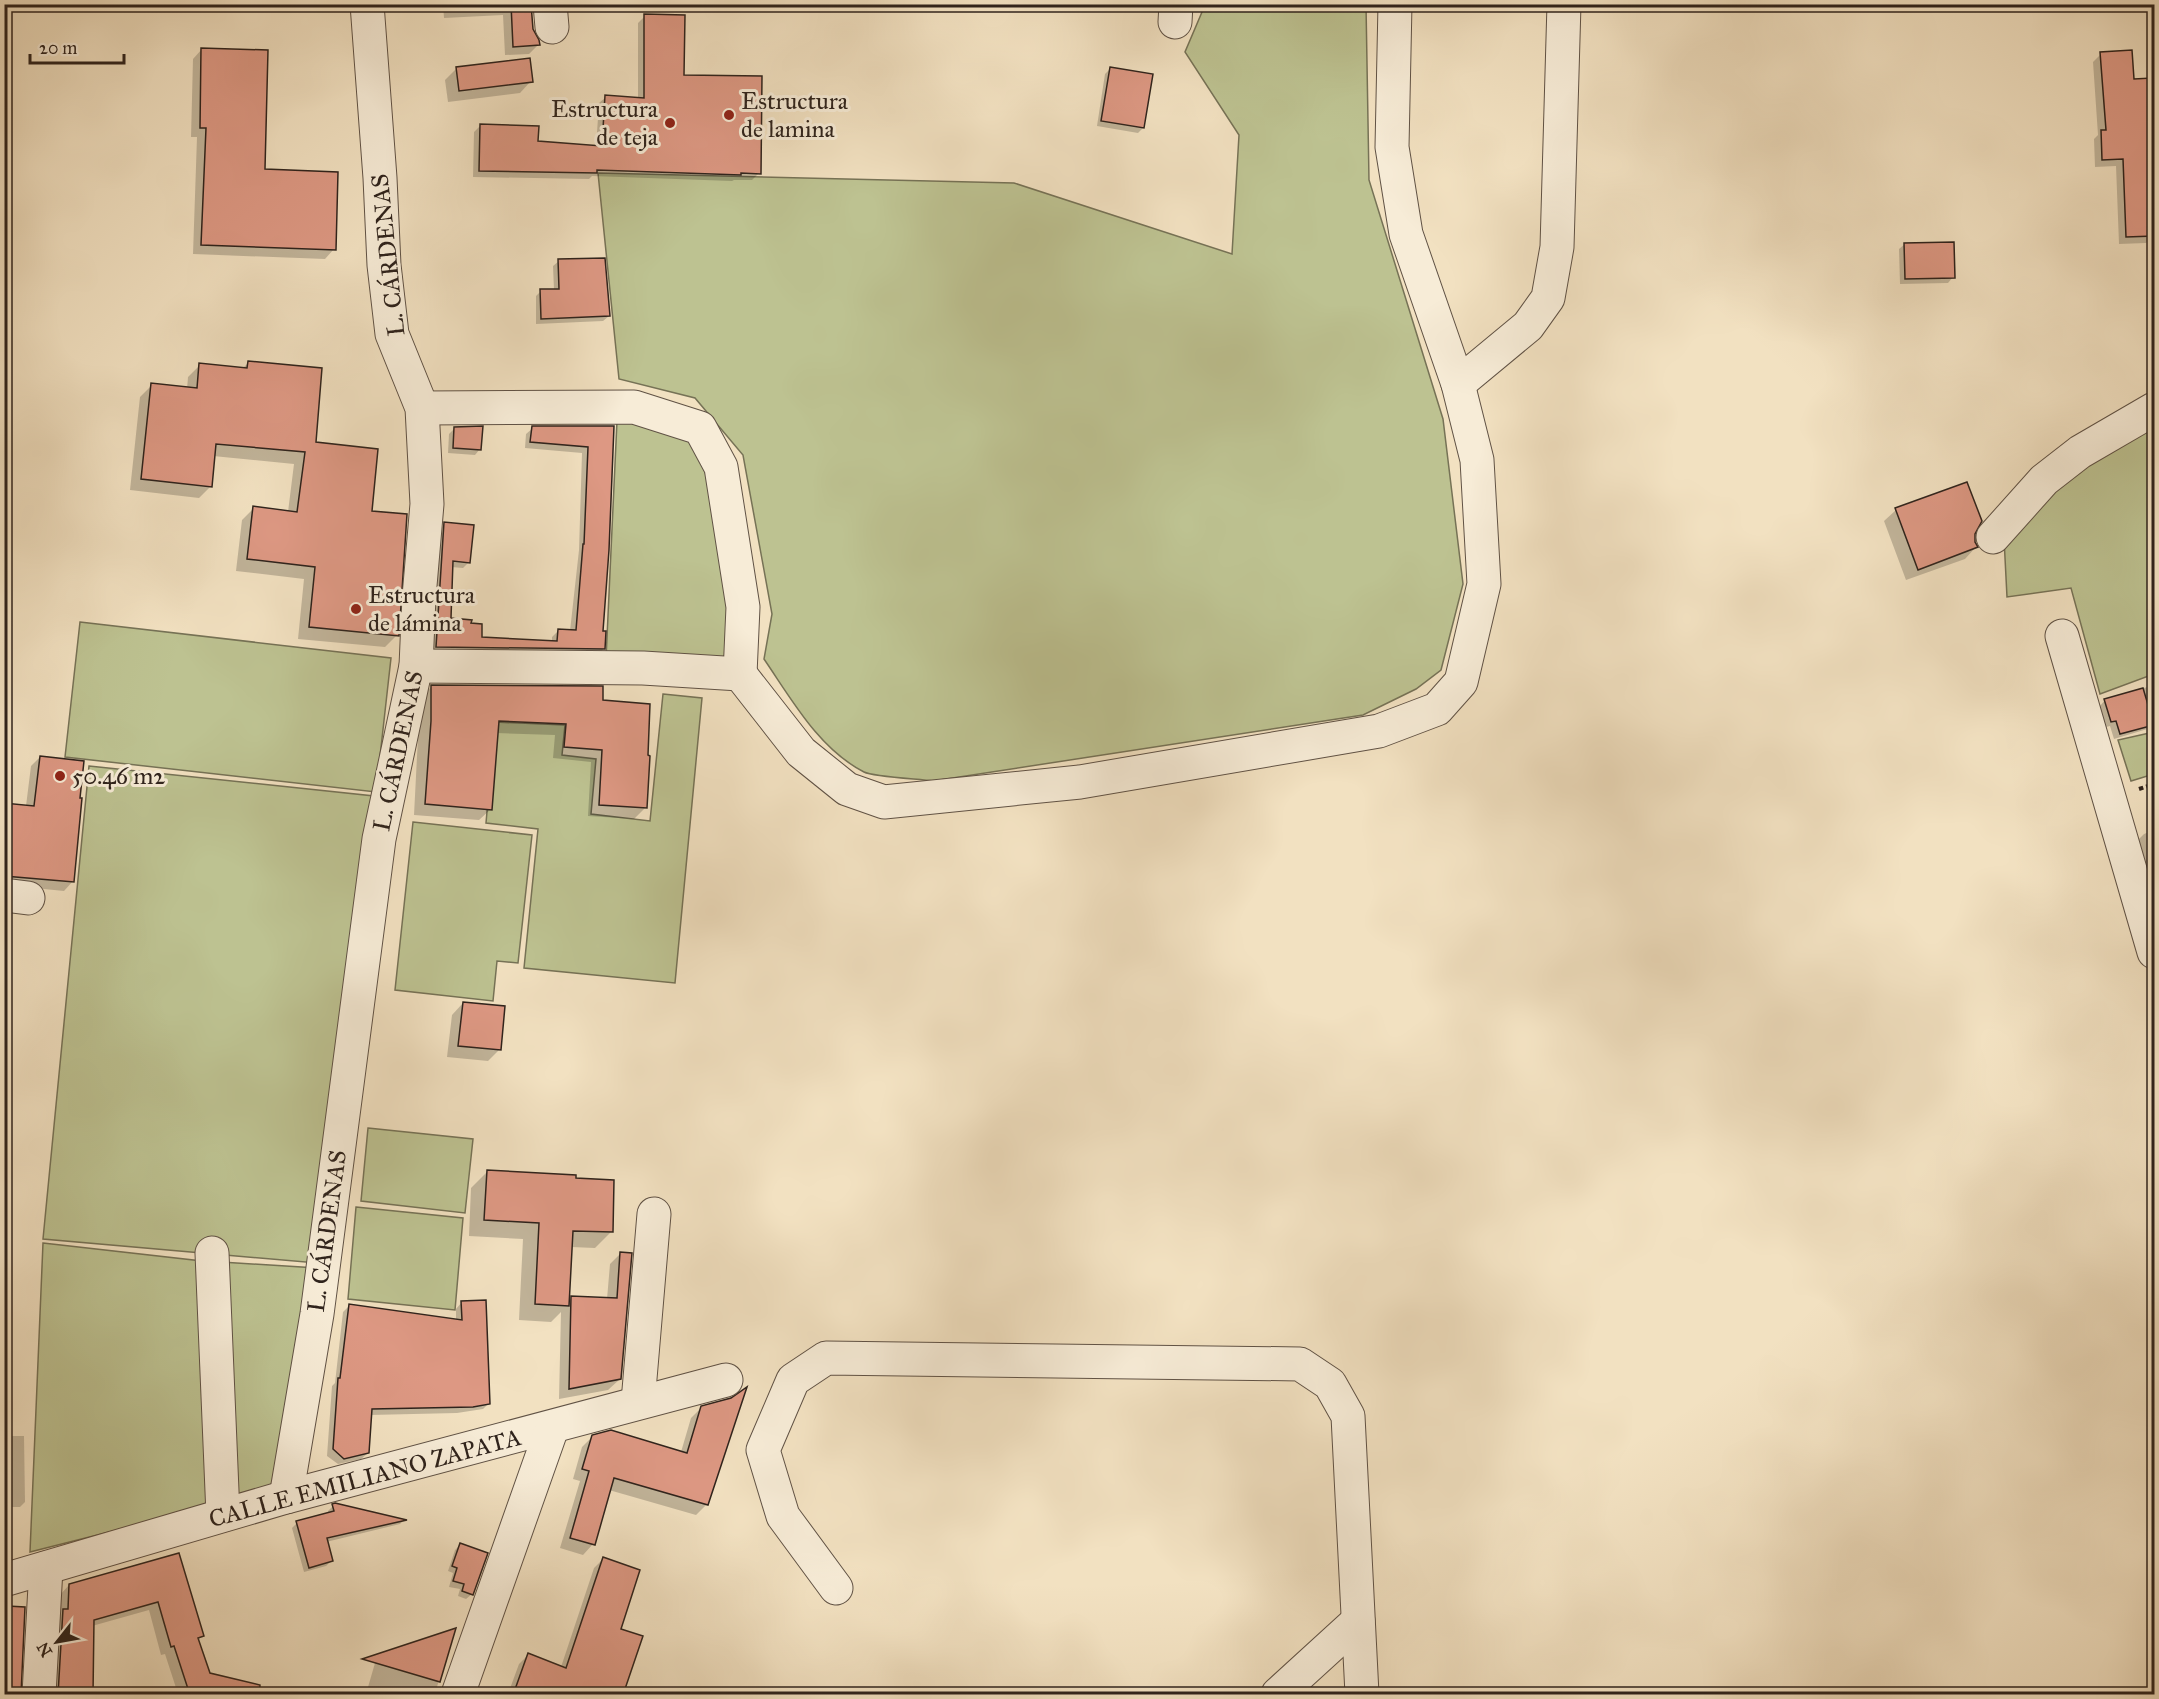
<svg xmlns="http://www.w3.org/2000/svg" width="2159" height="1699" font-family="'IM FELL Great Primer',serif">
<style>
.green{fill:#bdc291;stroke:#767256;stroke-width:1.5}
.shadow{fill:#0003}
.building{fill:#dd9883;stroke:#2f231c;stroke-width:1.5}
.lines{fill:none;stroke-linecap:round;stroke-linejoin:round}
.minor-casing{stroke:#605245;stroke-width:35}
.path{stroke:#2f231c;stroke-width:4;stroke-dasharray:4.5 3;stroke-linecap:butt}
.minor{stroke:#f7ecd7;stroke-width:33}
.poi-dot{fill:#8f2418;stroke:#f7ecd7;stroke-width:2}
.labels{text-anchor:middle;stroke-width:6;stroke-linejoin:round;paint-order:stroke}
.poi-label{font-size:24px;fill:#2f231c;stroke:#f7ecd7;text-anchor:start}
.street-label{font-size:24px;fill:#2f231c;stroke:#f7ecd7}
</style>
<rect width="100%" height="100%" fill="#f2e1c1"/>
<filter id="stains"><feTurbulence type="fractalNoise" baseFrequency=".00333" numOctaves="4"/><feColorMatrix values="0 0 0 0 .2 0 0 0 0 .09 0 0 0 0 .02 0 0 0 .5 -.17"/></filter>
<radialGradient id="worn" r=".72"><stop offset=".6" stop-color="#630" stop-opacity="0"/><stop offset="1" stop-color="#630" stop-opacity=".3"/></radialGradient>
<g class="green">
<path d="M1205,5H1366L1369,180L1443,419L1463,584L1441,670L1416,689L1363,715L933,781C919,779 874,777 864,772C819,749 792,700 764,659L772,614L743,455L695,398L619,379L598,173L1014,183L1232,254L1239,135L1185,52Z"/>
<polygon points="2154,419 2154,674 2100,694 2071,588 2007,597 2004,538 2048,487"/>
<polygon points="617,421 697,434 735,609 729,664 606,659"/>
<polygon points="80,622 391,658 376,792 65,757"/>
<polygon points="663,694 702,698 675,983 524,968 538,829 486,823 495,722 565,725 562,755 596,759 591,814 650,821"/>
<polygon points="2154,732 2154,774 2131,781 2118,740"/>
<polygon points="89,766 374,796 317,1263 43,1239"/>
<polygon points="413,822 532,835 518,963 497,961 493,1001 395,990"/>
<polygon points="368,1128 473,1139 465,1213 361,1201"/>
<polygon points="356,1207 463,1218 455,1310 348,1299"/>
<polygon points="43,1243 202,1261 216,1505 30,1552"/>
<polygon points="221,1262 317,1268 283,1487 236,1498"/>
</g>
<g class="shadow">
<polygon points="443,4 530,4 532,30 538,45 529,54 505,55 503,15 444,18"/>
<polygon points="914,4 979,4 974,10 914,7"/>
<polygon points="645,16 683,76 759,173 752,180 734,180 732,181 592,176 589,179 473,177 474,132 480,126 537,142 596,147 599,103 606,97 638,99 638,23"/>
<polygon points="202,49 263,171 334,249 325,259 193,254 197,137 191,137 193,59"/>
<polygon points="2101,54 2132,81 2152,108 2149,111 2154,236 2146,243 2119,244 2116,166 2095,167 2094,139 2098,135 2093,62"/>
<polygon points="457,68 531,81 520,93 448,102 445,80"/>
<polygon points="1110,69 1143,128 1138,133 1097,126 1105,74"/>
<polygon points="1905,244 1953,277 1948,283 1900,284 1899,249"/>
<polygon points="559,261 609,316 603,321 536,324 536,296 541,291 554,290 553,266"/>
<polygon points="248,363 370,512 397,635 385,647 298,639 304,579 236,571 242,520 254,508 288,512 294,464 213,456 211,486 199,498 130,490 140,397 152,385 187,389 188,377 200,365 242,369"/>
<polygon points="612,427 601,633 604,648 598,655 430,653 439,530 445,524 469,562 463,568 451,567 449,620 470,625 480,638 552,642 552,637 558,631 570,631 579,550 582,453 525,448 526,434 533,428"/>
<polygon points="455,428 480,449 475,455 448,453 449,434"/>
<polygon points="1896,510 1973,533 1974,543 1976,547 1965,559 1906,580 1884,521"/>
<polygon points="2154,685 2154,727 2114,739 2110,726 2106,727 2100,706 2105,700"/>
<polygon points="432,686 601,702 646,807 634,819 588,816 591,762 553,758 555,735 497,733 491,809 479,820 414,815 420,698"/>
<polygon points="40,757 73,881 64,891 4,885 4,804 26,806 31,766"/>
<polygon points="2154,830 2154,893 2136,842 2144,834"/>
<polygon points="463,1003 500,1049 488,1061 447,1057 452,1015"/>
<polygon points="488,1171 612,1231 595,1248 571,1247 568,1302 572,1298 607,1299 610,1264 621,1253 620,1379 608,1390 559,1399 561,1312 551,1322 519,1320 523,1239 469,1236 471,1188"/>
<polygon points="462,1302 489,1403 483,1409 457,1413 370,1415 368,1453 361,1459 338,1464 327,1456 332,1386 335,1383 343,1312 349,1306 456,1321 456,1309"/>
<polygon points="702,1407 707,1504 696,1515 609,1490 593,1544 583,1555 560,1548 580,1481 573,1479 582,1447 593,1436 681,1452 691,1418"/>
<polygon points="4,1436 24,1436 25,1502 20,1507 4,1507"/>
<polygon points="333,1506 404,1520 400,1524 326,1542 331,1561 326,1566 304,1572 292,1528 297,1523 328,1514 328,1511"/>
<polygon points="460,1545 472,1594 466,1599 458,1596 460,1589 449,1587 453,1573 448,1571 455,1550"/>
<polygon points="178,1555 202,1636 198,1640 209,1674 291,1694 178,1694 165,1654 161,1655 149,1610 92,1626 91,1694 50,1694 60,1595 69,1585"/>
<polygon points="603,1559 619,1630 623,1690 636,1694 508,1694 519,1664 528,1655 561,1667 594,1568"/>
<polygon points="8,1608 4,1694 4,1611"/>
<polygon points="453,1630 435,1694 366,1694 375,1663 385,1653"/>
</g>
<g class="building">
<polygon points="511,4 531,4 533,29 539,40 540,45 513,47"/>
<polygon points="644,14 685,15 684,75 762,76 761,174 741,173 741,175 597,170 597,173 479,171 480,124 539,126 538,141 602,146 605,95 644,98"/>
<polygon points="201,48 268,50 265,169 338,172 336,250 201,245 206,128 200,128"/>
<polygon points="2132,50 2134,79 2152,78 2154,109 2151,109 2154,236 2126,237 2123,159 2102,160 2101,130 2106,130 2100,52"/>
<polygon points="530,58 533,82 459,91 456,67"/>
<polygon points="1110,67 1153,74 1144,128 1101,121"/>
<polygon points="1954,242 1955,278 1905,279 1904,243"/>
<polygon points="605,258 610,316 541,319 540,289 559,289 558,259"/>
<polygon points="248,361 322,368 316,442 378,449 372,511 407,514 399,636 309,627 315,567 247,559 253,506 297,512 305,452 216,444 212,487 141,479 151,383 197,388 199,363 247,368"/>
<polygon points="483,426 481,450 453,448 454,427"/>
<polygon points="532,426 614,426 609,550 603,631 606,631 605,649 436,647 444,522 474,525 470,563 453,561 451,618 472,620 471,623 482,624 482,637 557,641 558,629 576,630 583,544 584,544 588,447 530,442"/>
<polygon points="1967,482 1982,521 1975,534 1975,542 1978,547 1918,570 1895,508"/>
<polygon points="431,685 603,686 603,700 650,704 648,755 650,756 647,808 599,805 602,750 564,747 566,724 499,721 492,810 425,804 431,721"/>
<polygon points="2143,688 2154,725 2120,734 2116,721 2111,722 2104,699"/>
<polygon points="40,756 84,761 80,798 82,798 74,882 4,876 4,803 34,806"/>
<polygon points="463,1002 505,1006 501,1050 458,1046"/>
<polygon points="487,1170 576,1175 576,1178 614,1180 613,1232 573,1231 569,1306 535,1304 539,1223 484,1220"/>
<polygon points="620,1252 632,1253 621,1379 569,1389 571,1296 617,1298"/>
<polygon points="486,1300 490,1404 473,1407 372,1409 369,1453 344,1459 333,1449 338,1378 340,1378 349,1304 462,1320 461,1301"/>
<polygon points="747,1387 708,1505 614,1478 595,1545 570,1538 589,1471 582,1469 592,1435 611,1430 687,1453 701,1406 731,1398"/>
<polygon points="335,1503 407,1520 327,1538 333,1561 309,1568 296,1521 334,1511 332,1504"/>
<polygon points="460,1543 488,1553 473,1595 462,1591 464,1584 453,1581 457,1568 452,1566"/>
<polygon points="179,1553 204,1636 198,1638 210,1673 260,1685 259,1695 190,1695 174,1646 171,1647 158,1602 94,1620 93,1695 58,1695 63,1609 68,1609 69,1584"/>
<polygon points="603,1557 640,1570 621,1629 643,1636 625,1689 632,1691 631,1695 513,1695 528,1653 566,1668"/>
<polygon points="7,1606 25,1607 21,1695 4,1695"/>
<polygon points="456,1628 440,1682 362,1659"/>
</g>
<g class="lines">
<g class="minor-casing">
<g id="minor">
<polyline points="550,4 552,27"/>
<polyline points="1175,22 1176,4"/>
<polyline points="1458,384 1528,326 1548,298 1557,247 1564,4"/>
<polyline points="1993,537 2044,480 2080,452 2154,409"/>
<polyline points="2062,636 2154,952"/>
<polyline points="416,666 643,668 740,674 743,607 721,467 700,428 634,407 422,408"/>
<polyline points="740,674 801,752 847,789 884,802 1080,782 1379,731 1437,709 1461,682 1484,584 1477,460 1458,384 1406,234 1392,147 1395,4"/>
<polyline points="4,895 28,898"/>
<polyline points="212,1253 223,1515"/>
<polyline points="638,1402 654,1214"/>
<polyline points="286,1497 317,1314 379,839 416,666 419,597 427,504 422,408 392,334 384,265 380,178 367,4"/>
<polyline points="4,1580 286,1497 726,1380"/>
<polyline points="836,1588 783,1516 763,1450 793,1380 826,1358 1300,1364 1330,1384 1348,1416 1362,1694"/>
<polyline points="39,1694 46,1568"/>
<polyline points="458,1694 552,1428"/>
<polyline points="1278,1694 1358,1621"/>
</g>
</g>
<polyline class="path" points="2139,789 2154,784"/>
<use href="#minor" class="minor"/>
</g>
<g class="poi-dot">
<circle cx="729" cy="115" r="6"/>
<circle cx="670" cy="123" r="6"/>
<circle cx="356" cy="609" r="6"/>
<circle cx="60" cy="776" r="6"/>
</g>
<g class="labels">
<g class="poi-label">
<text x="741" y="109">Estructura<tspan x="741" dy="28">de lamina</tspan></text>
<text x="658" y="117" text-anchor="end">Estructura<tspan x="658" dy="28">de teja</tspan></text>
<text x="368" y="603">Estructura<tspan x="368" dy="28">de lámina</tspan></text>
<text x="72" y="784">50.46 m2</text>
</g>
<g class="street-label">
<text transform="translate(388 255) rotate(-96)" y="8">L. CÁRDENAS</text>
<text transform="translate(398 751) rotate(-78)" y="8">L. CÁRDENAS</text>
<text transform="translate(327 1231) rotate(-82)" y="8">L. CÁRDENAS</text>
<text transform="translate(365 1478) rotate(-15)" y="8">CALLE EMILIANO ZAPATA</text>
</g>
</g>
<rect width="2159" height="1699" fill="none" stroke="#f2e1c1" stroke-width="24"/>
<rect x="6" y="6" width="2147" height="1687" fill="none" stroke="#2f231c" stroke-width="3"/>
<rect x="12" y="12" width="2135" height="1675" fill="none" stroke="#2f231c" stroke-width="1.5"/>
<g transform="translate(57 1642) rotate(239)" stroke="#f7ecd7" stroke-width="4.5" paint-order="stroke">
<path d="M0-4.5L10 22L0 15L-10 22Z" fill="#2f231c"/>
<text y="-9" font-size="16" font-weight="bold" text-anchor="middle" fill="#2f231c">N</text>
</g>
<path d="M30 54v9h94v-9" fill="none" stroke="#2f231c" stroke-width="3"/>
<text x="39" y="54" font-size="18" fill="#2f231c" stroke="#f7ecd7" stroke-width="4.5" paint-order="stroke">20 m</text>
<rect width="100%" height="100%" filter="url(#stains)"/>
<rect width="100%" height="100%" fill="url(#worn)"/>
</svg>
